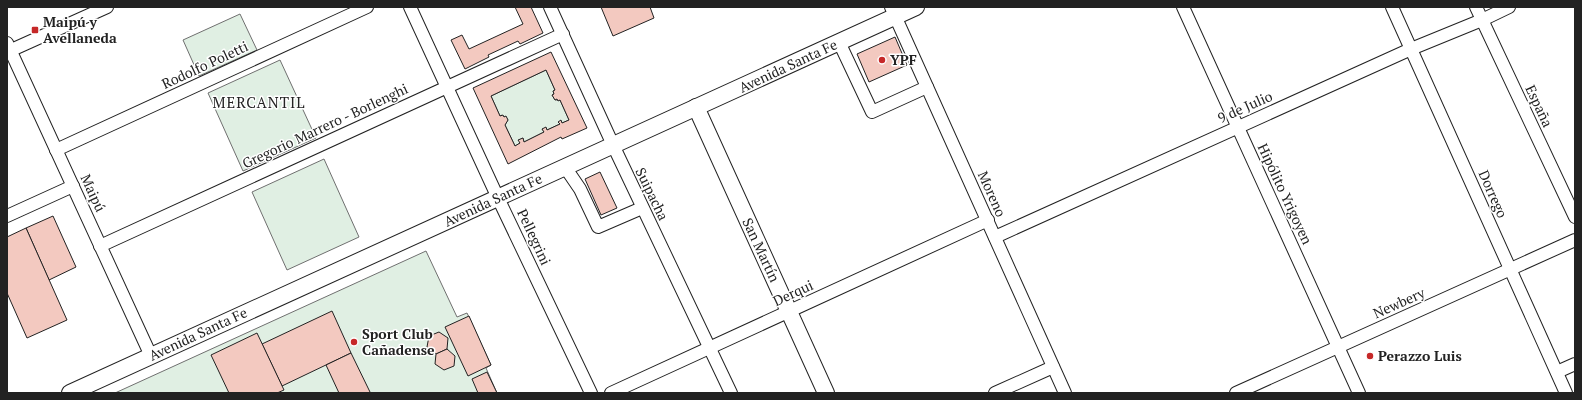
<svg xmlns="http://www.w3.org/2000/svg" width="1582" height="400" font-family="'PT Serif',serif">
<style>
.green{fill:#e0efe3;stroke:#6f6f6f}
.building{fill:#f3c9c0;stroke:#222;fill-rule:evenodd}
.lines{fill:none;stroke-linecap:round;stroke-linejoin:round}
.minor-casing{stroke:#222;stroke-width:14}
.major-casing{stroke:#222;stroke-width:18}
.minor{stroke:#fff;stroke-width:12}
.major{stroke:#fff;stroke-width:16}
.poi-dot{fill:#c62828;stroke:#fff;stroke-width:1.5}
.labels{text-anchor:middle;stroke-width:3;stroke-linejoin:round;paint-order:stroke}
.poi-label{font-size:14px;font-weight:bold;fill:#222;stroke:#fff;text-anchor:start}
.street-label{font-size:14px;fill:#222;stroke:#fff}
.neighbourhood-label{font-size:15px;letter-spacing:1px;fill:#222;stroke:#fff}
</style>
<rect width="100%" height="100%" fill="#fff"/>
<g class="green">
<polygon points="240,14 257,50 199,76 183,40"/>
<polygon points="280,60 316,138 243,171 208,93"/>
<polygon points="546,70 555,90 553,91 554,94 552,95 555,100 560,100 569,120 562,123 561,121 559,122 560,124 547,130 542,129 544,132 524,142 523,138 519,140 520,143 515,146 505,125 508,120 506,117 504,117 502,115 500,116 491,96"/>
<polygon points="324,159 359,237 287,270 252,192"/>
<polygon points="426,251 457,317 467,313 491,365 486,368 497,393 115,393"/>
</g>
<g class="building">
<polygon points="515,7 531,7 543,33 520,44 518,41 488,55 489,57 465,69 451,40 462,35 469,49 523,24"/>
<polygon points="601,7 650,7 654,18 613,36"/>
<polygon points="895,37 907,65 869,82 857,54"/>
<path d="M551,52L587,128L562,139L561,137L508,164L473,88ZM546,70L555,90L553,91L554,94L552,95L555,100L557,99L558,101L560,100L569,120L562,123L561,120L558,122L560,124L547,130L546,127L542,129L544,132L524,142L523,138L518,140L520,143L515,146L505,125L508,120L506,116L504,117L503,115L500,116L491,96Z"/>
<polygon points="600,172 617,208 601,215 585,179"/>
<polygon points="53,216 76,267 49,280 26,228"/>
<polygon points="26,228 67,320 27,338 7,293 7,237"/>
<polygon points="332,311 351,353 282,386 262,344"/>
<polygon points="469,316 491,365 468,376 445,327"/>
<polygon points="439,332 448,338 447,349 436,354 427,347 429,336"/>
<polygon points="257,333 284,390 277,393 229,393 211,355"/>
<polygon points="447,349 455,356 454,366 444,370 435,364 436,354"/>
<polygon points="351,353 370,392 369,393 339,393 326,365"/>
<polygon points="487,372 497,393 478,393 472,379"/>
</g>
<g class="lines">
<g class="minor-casing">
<g id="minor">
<polyline points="410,7 498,198 591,393"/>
<polyline points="550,7 613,145 731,393"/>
<polyline points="891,7 1065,393"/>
<polyline points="1183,7 1359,393"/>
<polyline points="1392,7 1566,393"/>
<polyline points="1476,7 1575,217"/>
<polyline points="839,42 872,112 927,87"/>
<polyline points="7,43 151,356"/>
<polyline points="7,52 107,7"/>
<polyline points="56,150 367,7"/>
<polyline points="565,167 580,189 598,227 642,208"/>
<polyline points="7,216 73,186"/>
<polyline points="995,237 1411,49 1482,20 1509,7"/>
<polyline points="100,246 563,34"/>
<polyline points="1557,372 1575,364"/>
<polyline points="611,393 988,220"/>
<polyline points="995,393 1053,367"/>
<polyline points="1236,393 1575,240"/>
</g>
</g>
<g class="major-casing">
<g id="major">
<polyline points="696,107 826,393"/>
<polyline points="70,393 916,7"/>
</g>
</g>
<use href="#minor" class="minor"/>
<use href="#major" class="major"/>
</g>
<g class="poi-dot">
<rect x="31" y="26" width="8" height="8" rx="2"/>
<circle cx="882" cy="60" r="4"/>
<circle cx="354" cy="342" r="4"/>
<circle cx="1370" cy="356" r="4"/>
</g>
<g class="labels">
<g class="poi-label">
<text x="43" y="27">Maipú y<tspan x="43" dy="16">Avellaneda</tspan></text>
<text x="890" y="65">YPF</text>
<text x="362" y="339">Sport Club<tspan x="362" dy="16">Cañadense</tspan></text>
<text x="1378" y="361">Perazzo Luis</text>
</g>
<g class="street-label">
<text transform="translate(205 65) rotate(-25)" y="5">Rodolfo Poletti</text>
<text transform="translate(788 66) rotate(-25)" y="5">Avenida Santa Fe</text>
<text transform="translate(1539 106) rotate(65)" y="5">España</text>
<text transform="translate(1245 107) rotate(-24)" y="5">9 de Julio</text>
<text transform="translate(325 126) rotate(-25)" y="5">Gregorio Marrero - Borlenghi</text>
<text transform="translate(93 193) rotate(65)" y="5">Maipú</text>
<text transform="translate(652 194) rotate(64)" y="5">Suipacha</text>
<text transform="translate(992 194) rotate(66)" y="5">Moreno</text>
<text transform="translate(1285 194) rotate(65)" y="5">Hipólito Yrigoyen</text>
<text transform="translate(1493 194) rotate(66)" y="5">Dorrego</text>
<text transform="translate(493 200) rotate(-25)" y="5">Avenida Santa Fe</text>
<text transform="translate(534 237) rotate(65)" y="5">Pellegrini</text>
<text transform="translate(761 250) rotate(65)" y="5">San Martín</text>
<text transform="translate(793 293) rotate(-25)" y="5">Derqui</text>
<text transform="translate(1399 303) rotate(-24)" y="5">Newbery</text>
<text transform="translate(198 334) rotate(-25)" y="5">Avenida Santa Fe</text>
</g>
<g class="neighbourhood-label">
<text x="259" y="108">MERCANTIL</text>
</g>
</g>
<rect width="1582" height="400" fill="none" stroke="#222222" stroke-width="16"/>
</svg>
